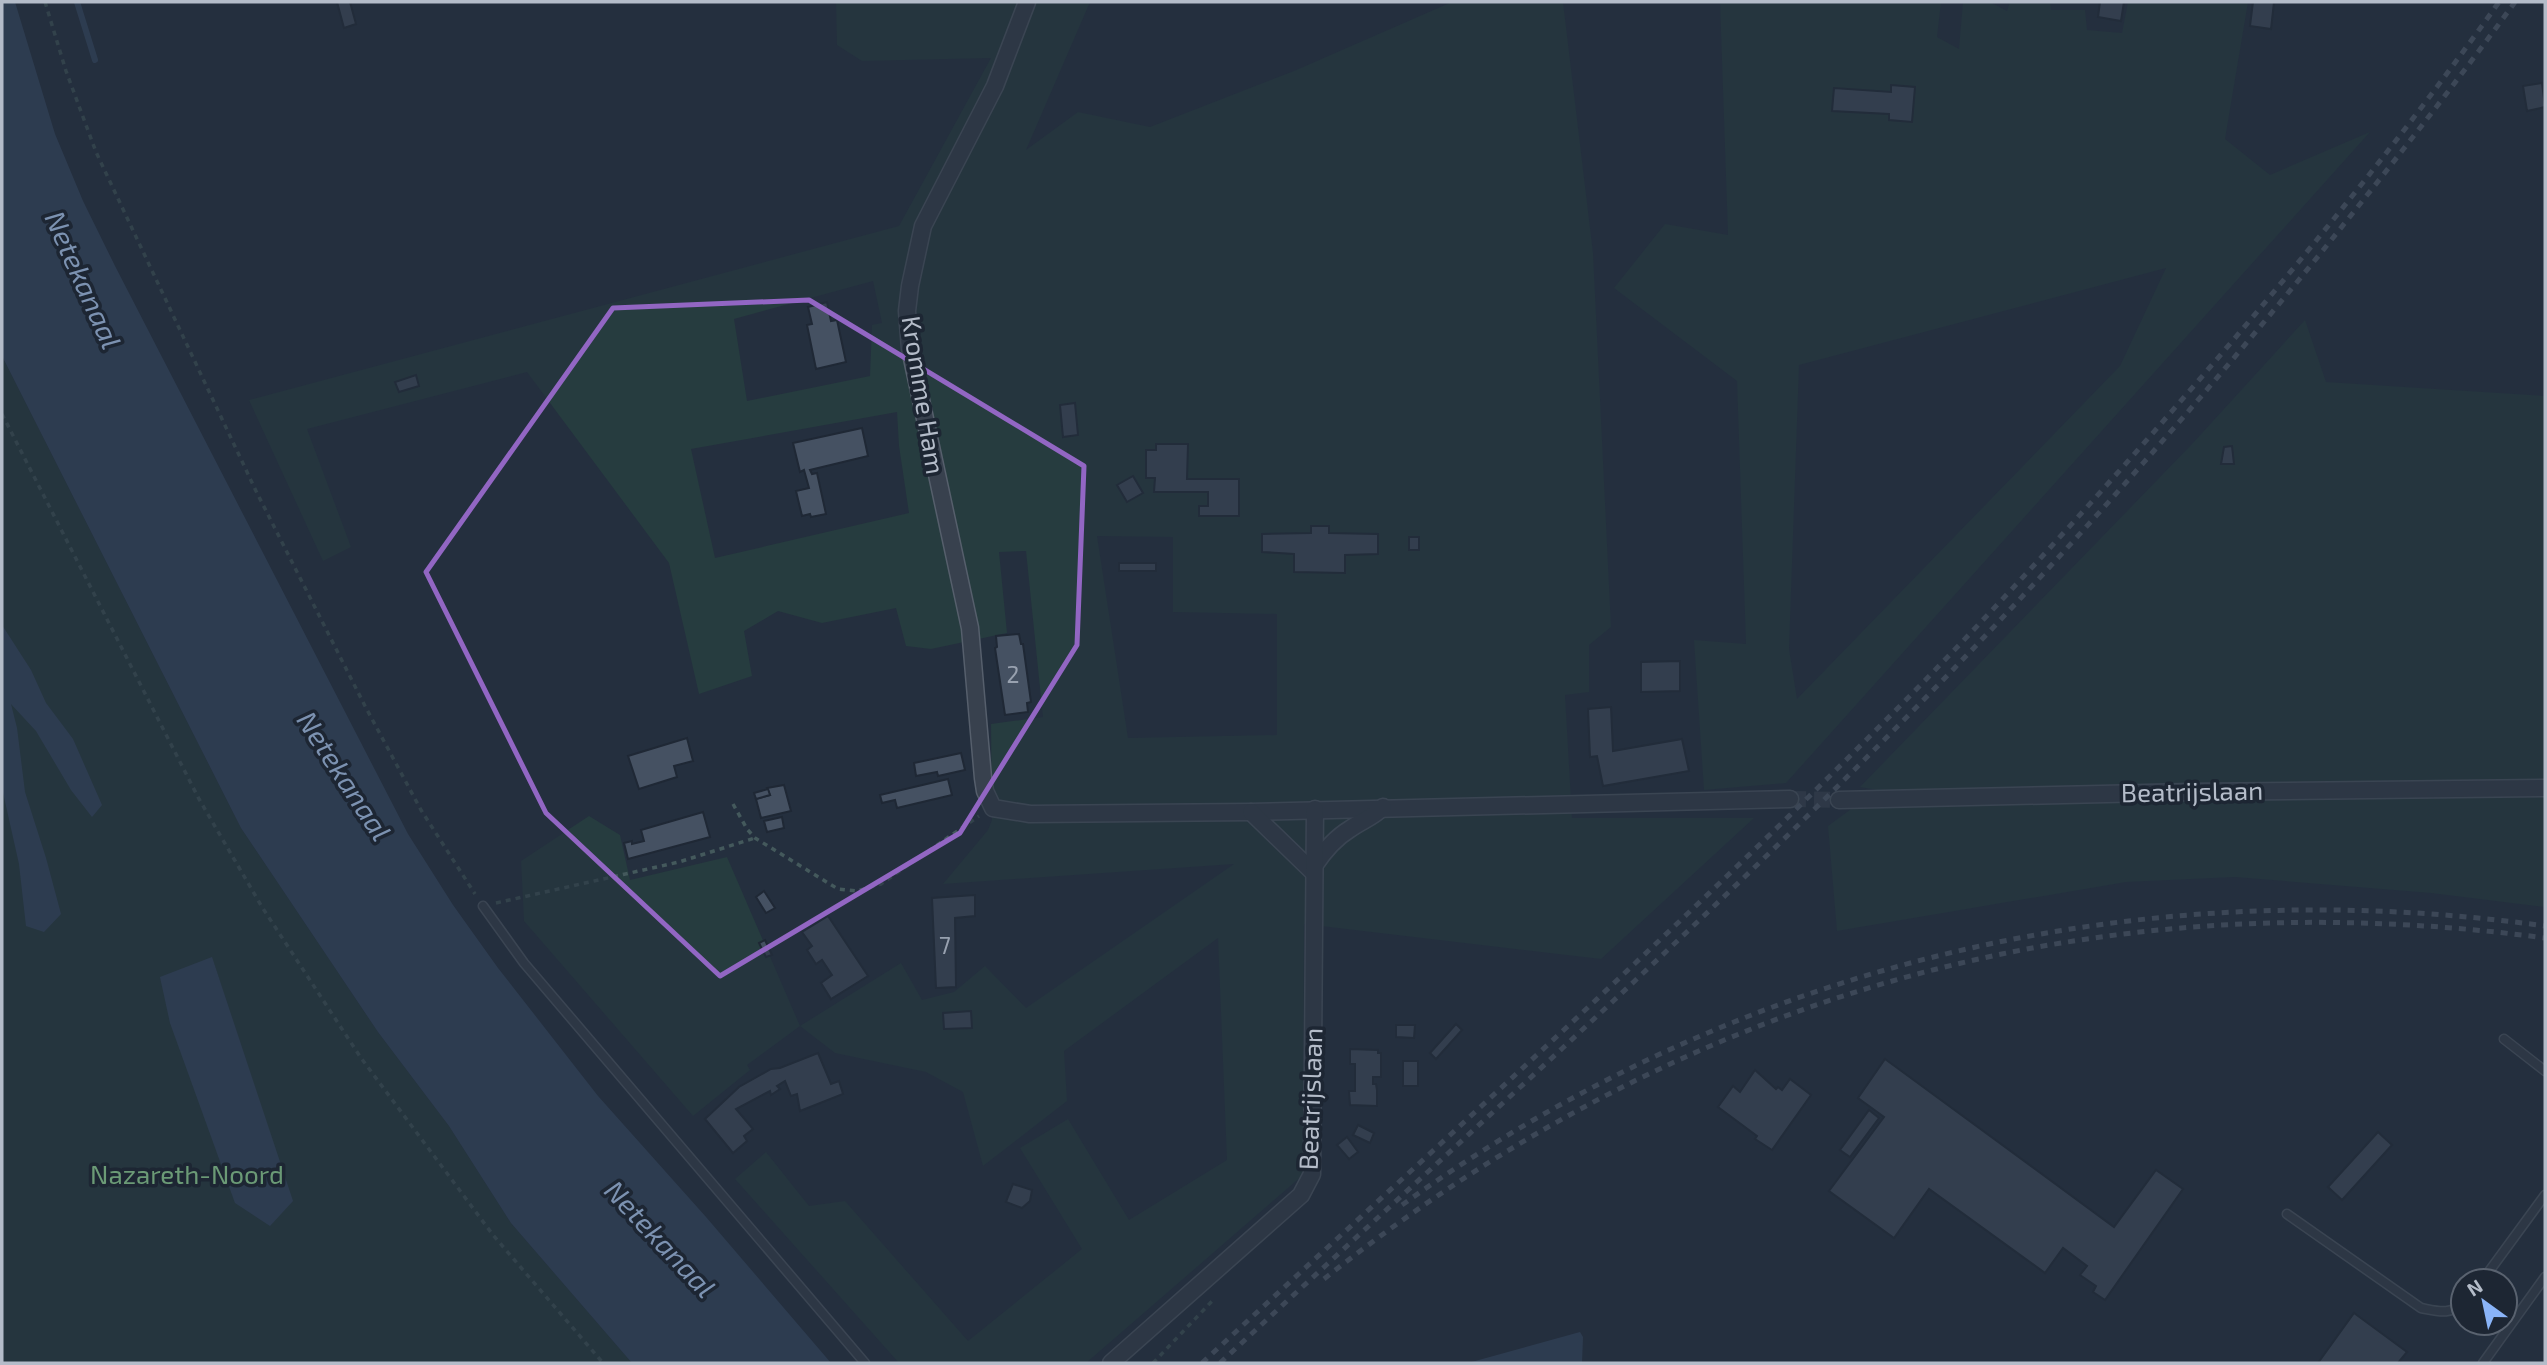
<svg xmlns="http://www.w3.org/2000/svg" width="2547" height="1365" font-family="'Exo 2',sans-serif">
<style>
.green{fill:#263c3f;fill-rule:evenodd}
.water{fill:#394c67}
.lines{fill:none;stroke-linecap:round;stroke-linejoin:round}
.stream{stroke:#394c67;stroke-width:6}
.building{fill:#455162;stroke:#1f2835;stroke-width:2}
.minor-tunnel{stroke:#3a4453;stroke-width:16;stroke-dasharray:16 8;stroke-linecap:butt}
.service-casing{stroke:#565f6c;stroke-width:11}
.minor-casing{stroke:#565f6c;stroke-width:19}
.path{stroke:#44595c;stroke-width:3.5;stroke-dasharray:5 5;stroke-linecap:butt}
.service{stroke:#38414e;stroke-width:8}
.minor{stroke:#38414e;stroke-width:16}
.rail{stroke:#5a6575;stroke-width:5;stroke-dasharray:7 7;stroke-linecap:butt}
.marked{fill:none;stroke:#9266c3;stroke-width:5;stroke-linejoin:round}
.labels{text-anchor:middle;stroke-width:7;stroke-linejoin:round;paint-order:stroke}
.number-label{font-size:23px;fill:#98a1af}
.street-label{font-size:26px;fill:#b4bcc9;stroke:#1d2633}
.park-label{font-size:26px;fill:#6b9a76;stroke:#1d2633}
.water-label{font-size:28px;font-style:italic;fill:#7c92b1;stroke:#1d2633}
</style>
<rect width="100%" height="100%" fill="#242f3e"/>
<g class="green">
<path d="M836,2H1090L1026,150L1078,112L1150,127L1294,71L1452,2H1563L1593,253L1611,627L1589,645V692L1565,695L1572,818H1754L1601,959L1304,924L1303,1175L1086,1363H899L735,1179L766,1152L809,1206L845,1201L968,1341L1082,1249L1020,1148L1068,1119L1129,1220L1227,1160L1218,938L1064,1051L1067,1101L983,1166L963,1092L926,1072L835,1053L800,1026L747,1065L750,1070L693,1116L524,921L521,861L589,816L620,835L630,880L727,857L800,1026L901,963L922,1000L954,992L985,966L1026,1008L1234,864L943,884L988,830L992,820L991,724L1043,717L1026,551L999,552L1007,633L931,649L906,646L896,608L822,623L778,611L744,631L752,676L699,694L669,563L527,372L307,429L351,547L323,561L249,400L899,226L991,58L862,61L837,45ZM873,281L882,323L872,325L870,376L747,401L734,319ZM897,412L899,446L909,513L715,558L691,449ZM1097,536L1173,537V612L1277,614V735L1128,738Z"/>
<path d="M1720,2H1941L1937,37L1959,49L1963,2H1990L2007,11L2010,2H2050L2051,10H2085L2087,30L2122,33L2128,2H2248L2225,139L2270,175L2370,132L1786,783L1704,790L1694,640L1746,644L1737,381L1614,288L1665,224L1728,235ZM2166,268L2120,366L1797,699L1789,649L1799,365Z"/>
<polygon points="2305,320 2326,382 2545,396 2545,907 2431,893 2235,877 2126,882 1837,931 1828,826 1877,790 1860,787 2193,443"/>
<polygon points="2,356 241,828 378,1032 449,1126 511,1223 632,1363 2,1363"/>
</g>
<g class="water">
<polygon points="2,2 15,2 55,134 83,201 115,266 408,834 453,905 498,968 598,1096 706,1217 831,1363 632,1363 511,1223 449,1126 378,1032 241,828 2,356"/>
<polygon points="2,625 31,670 46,703 73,739 102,805 92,817 71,790 36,731 11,704 17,728 25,792 46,858 61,914 44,932 26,926 19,864 2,788"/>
<polygon points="212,957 293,1201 270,1226 235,1203 170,1023 160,977"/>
<polygon points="1580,1332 1583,1337 1582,1363 1468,1363"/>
</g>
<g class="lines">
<polyline class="stream" points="77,2 95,60"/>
</g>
<g class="building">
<polygon points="337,2 350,2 356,24 344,28"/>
<polygon points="2100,2 2124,2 2121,21 2098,17"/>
<polygon points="2253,2 2274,2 2271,29 2250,26"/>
<polygon points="2542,83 2545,107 2527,111 2523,86"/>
<polygon points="1891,85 1915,87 1912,122 1889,120 1889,114 1832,111 1834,88 1891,92"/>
<polygon points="827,302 831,321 837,320 846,362 816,369 807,325 812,324 808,307"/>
<polygon points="416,375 419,386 399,392 395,382"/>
<polygon points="1075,403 1078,435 1063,437 1060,405"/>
<polygon points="862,428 868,456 810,470 812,474 817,473 826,514 811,517 810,514 802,516 796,491 809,488 804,470 800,472 793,443"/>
<polygon points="1156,444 1188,444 1187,479 1239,479 1239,516 1199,516 1199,506 1208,506 1208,492 1154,492 1155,478 1146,478 1146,450 1156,450"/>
<polygon points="2232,446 2234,464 2221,464 2224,447"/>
<polygon points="1133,476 1143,493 1127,502 1117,485"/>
<polygon points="1311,526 1329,526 1329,533 1378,534 1378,554 1345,555 1345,573 1294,572 1294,554 1262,552 1262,534 1311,533"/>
<rect x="1409" y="537" width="10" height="13"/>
<rect x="1119" y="563" width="37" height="8"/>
<polygon points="1019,634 1021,644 1023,644 1031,702 1027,703 1028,712 1005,715 995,648 997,647 996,636"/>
<polygon points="1680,661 1680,691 1641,692 1641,662"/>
<polygon points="1611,707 1613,751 1682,739 1689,771 1603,786 1597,756 1590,757 1588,709"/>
<polygon points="687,738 693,761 674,766 677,777 639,789 628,756"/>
<polygon points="961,753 965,770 938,776 937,772 916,776 914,763"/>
<polygon points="948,779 952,795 897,808 895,800 882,803 880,795"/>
<polygon points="784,785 791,811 761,818 756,799 770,795 767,788"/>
<polygon points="768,789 770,795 756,799 754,793"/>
<polygon points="703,812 710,837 628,859 624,843 632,841 632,844 644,841 641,830"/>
<polygon points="782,817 784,828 767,832 764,821"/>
<polygon points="764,891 775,908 766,913 756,897"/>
<polygon points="975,895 975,916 955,918 956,987 936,988 932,898"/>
<polygon points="828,916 868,976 831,999 821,983 832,975 822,960 816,964 807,950 812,946 802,932"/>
<polygon points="765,940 772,955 766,957 759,943"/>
<polygon points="971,1011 972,1028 944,1029 943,1013"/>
<polygon points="1456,1024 1462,1030 1436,1059 1430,1053"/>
<polygon points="1396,1025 1415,1025 1414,1038 1396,1037"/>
<polygon points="1350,1049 1378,1050 1378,1053 1381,1053 1381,1077 1373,1077 1373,1084 1376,1084 1377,1090 1377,1106 1350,1105 1349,1091 1355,1091 1355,1064 1350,1064"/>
<polygon points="818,1053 831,1084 839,1081 843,1094 800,1111 797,1094 791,1096 785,1081 777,1086 780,1089 771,1095 770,1091 736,1109 753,1129 744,1136 747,1141 733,1153 705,1119 739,1087 771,1069 780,1068"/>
<polygon points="1885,1059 2114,1227 2156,1170 2183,1189 2105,1300 2093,1292 2096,1286 2080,1275 2087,1266 2063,1248 2045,1273 1929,1189 1894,1238 1829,1191 1884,1117 1858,1098"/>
<rect x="1403" y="1061" width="15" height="25"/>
<polygon points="1755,1070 1776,1089 1778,1087 1782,1090 1790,1079 1811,1095 1772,1150 1755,1139 1757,1136 1718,1107 1733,1086 1740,1092"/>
<polygon points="1869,1110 1879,1118 1850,1157 1840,1150"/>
<polygon points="1358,1125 1374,1133 1370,1143 1353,1135"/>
<polygon points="2378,1132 2392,1145 2342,1200 2328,1187"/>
<polygon points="1347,1137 1358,1152 1349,1159 1337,1145"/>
<polygon points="1013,1184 1032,1190 1030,1201 1022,1208 1006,1202"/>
<polygon points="2354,1313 2407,1352 2398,1363 2318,1363"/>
</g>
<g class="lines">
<polyline class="minor-tunnel" points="1790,799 1839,800"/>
<g class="service-casing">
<g id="service">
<polyline points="483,906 524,963 865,1363"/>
<polyline points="2504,1039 2545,1071"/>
<path d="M2287,1214L2421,1308C2437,1311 2451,1316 2463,1302"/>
<polyline points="2482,1281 2545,1195"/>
<polyline points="2483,1363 2545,1277"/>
</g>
</g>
<g class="minor-casing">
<g id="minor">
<polyline points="1027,2 995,86 923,226 910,286 907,311 910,349 970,628 983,778 985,791 993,808 1030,814 1251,812 1790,799"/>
<polyline points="1839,800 2192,792 2545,788"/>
<polyline points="1251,812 1314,873"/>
<path d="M1314,866C1324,851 1335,838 1350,829C1361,821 1374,817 1383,807"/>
<polyline points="1111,1363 1301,1195 1312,1174 1315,809"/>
</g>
</g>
<g class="path">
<polyline points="45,2 66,71 96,152 256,491 365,706 421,810 475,894"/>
<polyline points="2,414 199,799 262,907 361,1058 493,1235 603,1363"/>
<polyline points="733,804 747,829 755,838 838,889 857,891 881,884 979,816"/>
<polyline points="496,903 679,862 755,838"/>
<polyline points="1153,1363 1215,1298"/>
</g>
<use href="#service" class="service"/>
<use href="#minor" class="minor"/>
<g class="rail">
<path d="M1402,1205C1738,964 2137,869 2545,926"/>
<path d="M1324,1279C1683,995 2091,877 2545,938"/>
<path d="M1202,1363C1429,1153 1660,947 1878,728C1990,616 2096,499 2199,380C2304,258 2406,133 2499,2"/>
<path d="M1220,1363C1444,1155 1674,952 1889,735C2042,581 2187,418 2324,249C2389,168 2454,86 2515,2"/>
</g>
</g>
<path d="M0 0H2547V1365H0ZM809,300L1084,466L1077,645L960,833L720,976L546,813L426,572L613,308Z" fill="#242f3e" fill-opacity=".55" fill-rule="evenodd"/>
<path class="marked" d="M809,300L1084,466L1077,645L960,833L720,976L546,813L426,572L613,308Z"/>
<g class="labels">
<g class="number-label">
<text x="1013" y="683">2</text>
<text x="945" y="954">7</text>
</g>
<g class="street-label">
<text transform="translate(923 395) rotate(81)" y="9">Kromme Ham</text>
<text transform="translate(2192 792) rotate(-1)" y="9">Beatrijslaan</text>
<text transform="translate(1311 1099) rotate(-88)" y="9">Beatrijslaan</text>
</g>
<g class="park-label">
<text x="187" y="1184">Nazareth-Noord</text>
</g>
<g class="water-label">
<text transform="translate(83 280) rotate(66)" y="10">Netekanaal</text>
<text transform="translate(344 776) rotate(57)" y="10">Netekanaal</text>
<text transform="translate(660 1239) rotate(47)" y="10">Netekanaal</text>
</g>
</g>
<rect width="2547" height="1365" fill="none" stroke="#b4bcc9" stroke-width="7"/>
<g transform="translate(2484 1302) rotate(327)"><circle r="33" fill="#1d2633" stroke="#59626f" stroke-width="2"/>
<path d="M0-5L12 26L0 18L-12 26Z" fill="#8ab4f8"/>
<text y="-10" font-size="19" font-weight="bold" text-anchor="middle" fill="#b4bcc9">N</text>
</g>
</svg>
